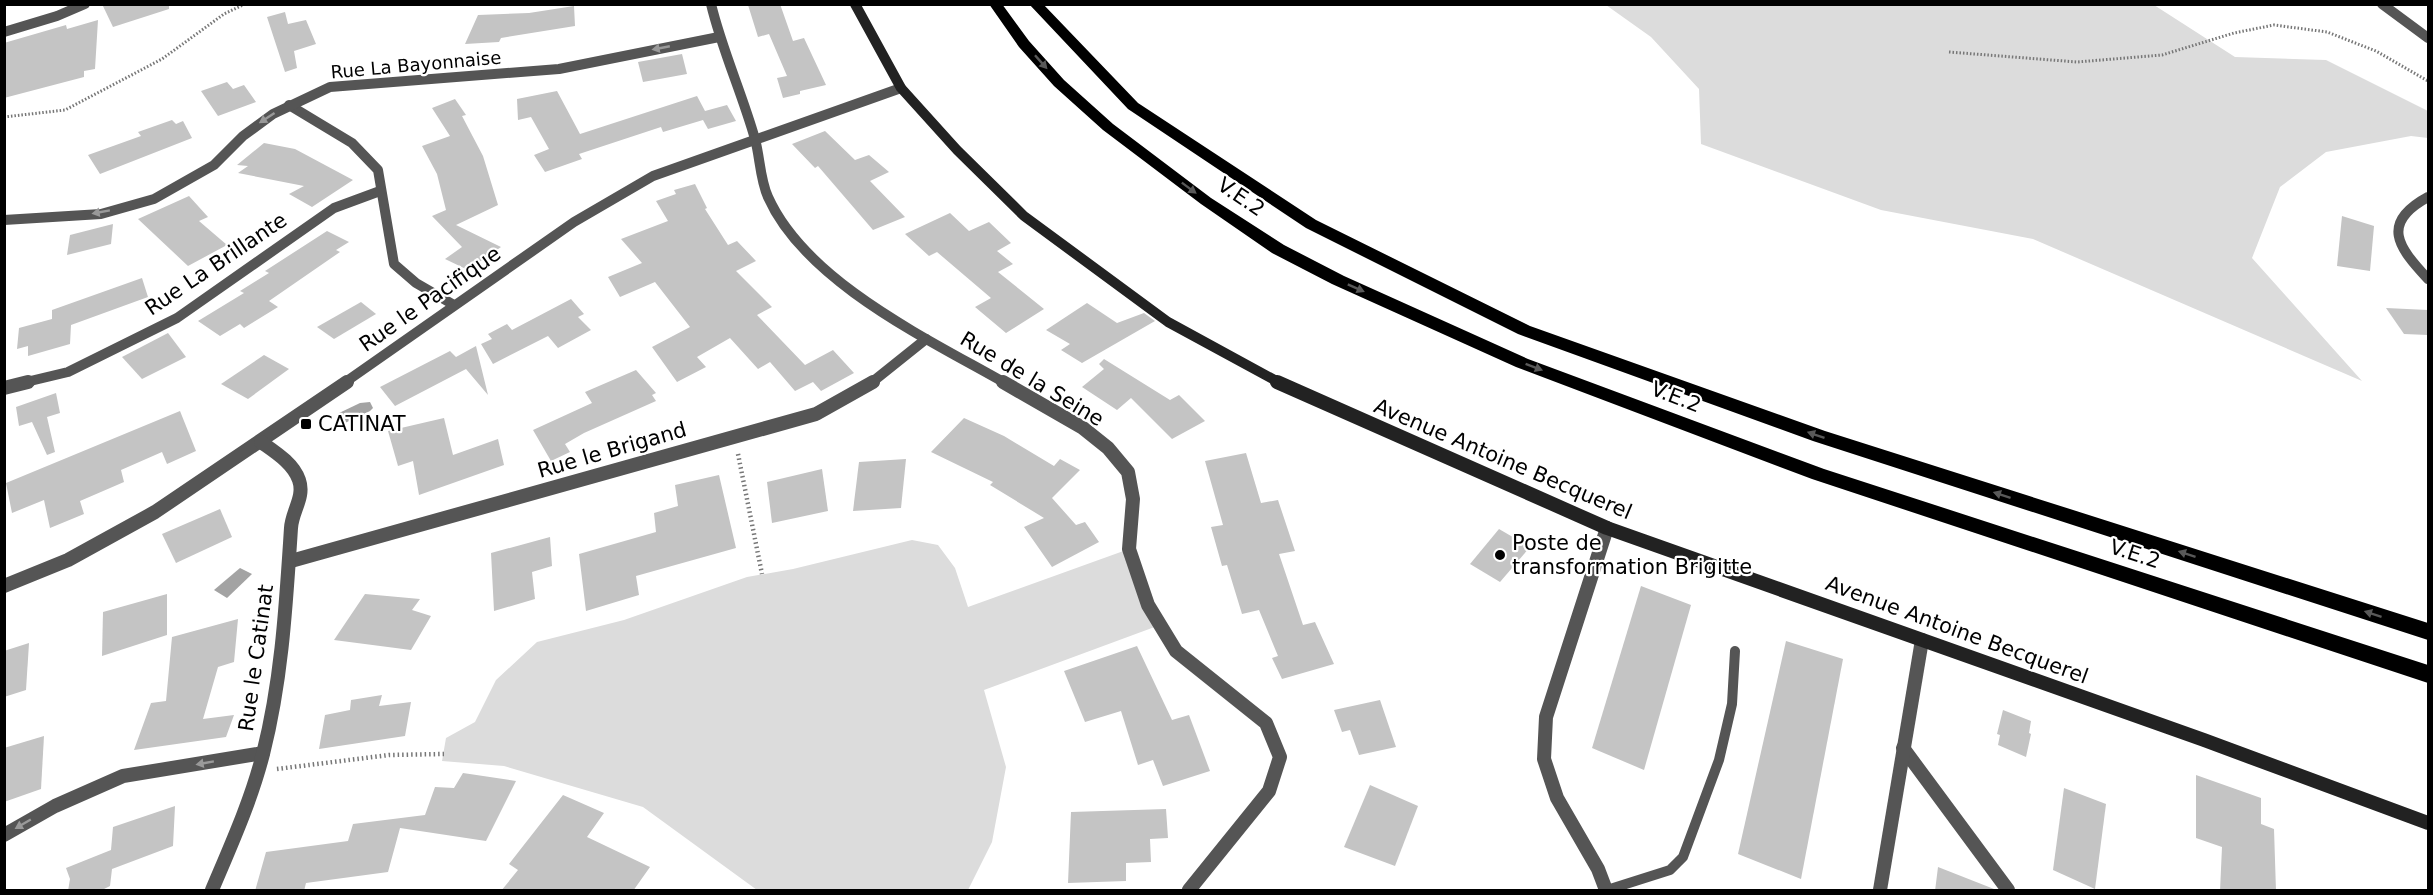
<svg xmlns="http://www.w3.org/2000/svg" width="2433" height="895" font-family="'DejaVu Sans',sans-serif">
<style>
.green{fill:#dcdcdc}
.water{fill:#a3a3a3}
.building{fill:#c4c4c4}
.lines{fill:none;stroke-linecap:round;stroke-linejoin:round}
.path-far1{stroke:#777;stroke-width:3;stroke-dasharray:1.5 2;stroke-linecap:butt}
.path{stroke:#777;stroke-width:4.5;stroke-dasharray:1.5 3;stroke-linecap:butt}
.lane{stroke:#555;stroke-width:10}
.street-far1{stroke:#555;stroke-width:10}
.street{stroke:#555;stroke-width:14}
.secondary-far1{stroke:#222;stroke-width:10}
.secondary{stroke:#222;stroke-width:14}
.highway{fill:#000;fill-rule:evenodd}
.oneway{fill:#999}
.oneway2{fill:#595959}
.poi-dot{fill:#000;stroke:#fff;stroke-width:2}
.labels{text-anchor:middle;stroke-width:4.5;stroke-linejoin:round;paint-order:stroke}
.far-street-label{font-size:18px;fill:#000;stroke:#fff}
.street-label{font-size:21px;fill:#000;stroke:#fff}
.poi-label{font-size:21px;fill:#000;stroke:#fff;text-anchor:start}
</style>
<rect width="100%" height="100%" fill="#fff"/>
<g class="green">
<polygon points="1606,5 2154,5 2235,57 2326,60 2428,111 2428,138 2411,136 2326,152 2280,187 2252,258 2362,381 2033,239 1881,210 1701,144 1699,89 1651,37"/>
<polygon points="912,540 938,545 955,568 968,607 1129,549 1160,625 984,690 1006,767 992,842 968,890 757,890 643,807 504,766 442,761 446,738 475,722 496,680 537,642 624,620 747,577 793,569"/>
</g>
<g class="water">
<polygon points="370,402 373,408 370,411 345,423 337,414 360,403"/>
<polygon points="240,568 252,574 227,598 214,590"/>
</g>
<g class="building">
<polygon points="102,4 169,4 169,9 113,27"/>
<polygon points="780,4 793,41 804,38 826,85 800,91 800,94 783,98 777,78 787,76 769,34 758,37 748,5"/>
<polygon points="574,6 575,26 501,38 499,42 465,44 478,15 529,13"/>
<polygon points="285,12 288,24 306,20 316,44 294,51 297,68 285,72 267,17"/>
<polygon points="98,20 95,69 84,71 84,77 4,98 4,43 66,25 67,29"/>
<polygon points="682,54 687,74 643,82 638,62"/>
<polygon points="227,82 233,89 244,85 256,102 218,116 201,91"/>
<polygon points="557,91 580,134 697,96 705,111 727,105 736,121 708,129 703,120 663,132 661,127 579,154 582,159 545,172 534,155 549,149 531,117 518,120 517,99"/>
<polygon points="455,99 466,115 462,116 483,156 498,205 456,225 501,247 468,270 445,259 462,247 432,216 446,210 437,174 422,146 450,136 432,108"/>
<polygon points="172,120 176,124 183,121 192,138 100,174 88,155 141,136 138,132"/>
<polygon points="825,131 855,160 869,155 889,172 870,181 905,217 873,230 818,166 815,168 792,144"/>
<polygon points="264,143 295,149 353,180 312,207 289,194 304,186 238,173 248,166 237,165"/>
<polygon points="695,184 707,208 705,209 728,245 737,241 756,261 736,271 772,307 757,315 805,365 833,350 854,373 821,391 813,382 795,391 770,362 758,369 730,338 697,357 706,367 677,382 652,347 690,327 655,282 620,297 608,277 642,263 621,239 668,221 656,201 676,194 674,190"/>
<polygon points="189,196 208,217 199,221 227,245 188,266 138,219"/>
<polygon points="950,213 969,231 989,222 1011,243 997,251 1013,264 998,272 1044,309 1006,333 975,307 991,298 937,252 929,256 905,234"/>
<polygon points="2342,216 2374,226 2370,271 2337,266"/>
<polygon points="113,224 111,244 67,255 70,235"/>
<polygon points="327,231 349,242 336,250 340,252 269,301 278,307 244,328 240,324 220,336 198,321 244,293 240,291 269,273 265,271"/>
<polygon points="142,278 148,297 71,325 70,344 28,356 28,346 17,349 19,328 52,319 52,310"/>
<polygon points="571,299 584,314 578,317 591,330 558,348 548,336 493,364 481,344 492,339 488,334 507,324 512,330"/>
<polygon points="361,302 376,314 334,339 317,327"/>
<polygon points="1087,303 1117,323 1144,313 1155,321 1082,363 1061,350 1070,344 1046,330"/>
<polygon points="2386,308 2428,310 2428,335 2404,334"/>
<polygon points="168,333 186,357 142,379 122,357"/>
<polygon points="476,346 488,395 466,369 395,406 380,387 450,351 456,357"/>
<polygon points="264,355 289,369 248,399 221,384"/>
<polygon points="1104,359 1170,400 1179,395 1205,421 1172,439 1131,398 1117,410 1082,387 1104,369 1099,364"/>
<polygon points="636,370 656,393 652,395 656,401 584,433 565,444 570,452 551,461 533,430 592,403 585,392"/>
<polygon points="56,393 60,413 47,417 55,452 47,455 32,422 19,426 16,407"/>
<polygon points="180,411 196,451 167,464 162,452 121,470 124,482 80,501 84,514 50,528 44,500 12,513 6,483"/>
<polygon points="444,418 453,455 498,439 504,465 419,495 413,461 398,466 388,431"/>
<polygon points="964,418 1004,436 1054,466 1060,459 1080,470 1052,498 1076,525 1085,522 1099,542 1052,567 1024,527 1044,518 990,485 993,482 931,452"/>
<polygon points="1246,453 1261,503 1278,500 1295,551 1279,554 1303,625 1315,622 1334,664 1282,679 1272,658 1278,656 1259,610 1242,614 1227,565 1222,566 1211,527 1223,525 1205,461"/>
<polygon points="906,459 901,508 853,511 859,462"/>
<polygon points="822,469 828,511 772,523 767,482"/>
<polygon points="719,475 736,548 636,576 639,595 586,611 579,554 656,532 654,513 678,506 675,485"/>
<polygon points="220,509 232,537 176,563 162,534"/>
<polygon points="1499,529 1530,547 1500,582 1470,564"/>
<polygon points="550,537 552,566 532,572 535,599 494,611 491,553"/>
<polygon points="1641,586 1691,605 1644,770 1592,748"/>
<polygon points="167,594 167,635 102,656 103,612"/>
<polygon points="365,594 420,599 412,610 431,616 411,650 334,640"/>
<polygon points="238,619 234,662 218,667 203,719 234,715 226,737 134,750 151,703 166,701 172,637"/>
<polygon points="1786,641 1843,659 1801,879 1738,854"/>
<polygon points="29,643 26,690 4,697 4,651"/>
<polygon points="1137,646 1172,720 1189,715 1210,771 1163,786 1153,760 1138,765 1121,711 1085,722 1064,671"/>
<polygon points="382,695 379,706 411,702 405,736 319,749 325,715 350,710 351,700"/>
<polygon points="1380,700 1396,747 1359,755 1350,730 1342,732 1334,710"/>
<polygon points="2003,710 2031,721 2029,733 2031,734 2026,757 1998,745 2000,735 1997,734"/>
<polygon points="44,736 41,789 4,802 4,748"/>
<polygon points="463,773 516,781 486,841 400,828 388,872 306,883 304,891 255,891 266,852 348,841 353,824 425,815 435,787 454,788"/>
<polygon points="2196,775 2261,798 2261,824 2274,829 2276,891 2220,891 2222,847 2196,838"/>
<polygon points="1370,785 1418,806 1395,866 1344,847"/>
<polygon points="2064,788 2106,804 2095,889 2053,870"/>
<polygon points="563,795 604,813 587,837 650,867 633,891 501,891 518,870 509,864"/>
<polygon points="175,806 173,846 112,869 110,886 100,891 68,891 70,879 66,868 111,850 113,827"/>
<polygon points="1166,809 1168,838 1150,839 1151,862 1126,863 1126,881 1068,883 1071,812"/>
<polygon points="1938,867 1994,889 1994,891 1935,891"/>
</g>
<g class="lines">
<g class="path-far1">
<polyline points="1949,52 2077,62 2162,55 2234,33 2274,25 2327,32 2376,51 2428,81"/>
<polyline points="4,117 65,110 162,59 224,14 245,4"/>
</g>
<g class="path">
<polyline points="738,454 762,574"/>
<polyline points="277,769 389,755 444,754"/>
</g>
<polyline class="lane" points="1607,890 1670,870 1683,857 1719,760 1732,704 1735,651"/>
<g class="street-far1">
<path d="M711,4C722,50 742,93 755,139C760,157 760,180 768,197C806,282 928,339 1005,383"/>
<polyline points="2382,4 2428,38"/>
<polyline points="4,32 57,16 85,4"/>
<polyline points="289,105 352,143 378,170 394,264 416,283 454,305"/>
<path d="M2428,197C2380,223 2398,247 2428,279"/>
<polyline points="4,220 101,214 154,199 214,165 243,136 273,114 330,87 559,69 719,37"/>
<polyline points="22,383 68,372 177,318 334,208 380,191"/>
<polyline points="344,383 574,222 653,176 901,88"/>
<polyline points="871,383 926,339"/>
</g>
<g class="street">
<polyline points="1003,382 1083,428 1108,448 1128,472 1133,499 1129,549 1148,605 1176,651 1266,723 1280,757 1269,791 1189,890"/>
<polyline points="4,388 28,382"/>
<polyline points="291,561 816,414 873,382"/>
<polyline points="4,586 68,560 155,512 347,382"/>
<polyline points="1903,748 2008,890"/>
<polyline points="4,835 55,806 123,776 263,753"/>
<path d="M212,890C231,845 251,801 263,754C282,679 286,604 291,528C292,511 305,497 299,480C293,463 275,452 261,442"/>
<polyline points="1606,890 1598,869 1557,798 1544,759 1546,717 1607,528"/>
<polyline points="1880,890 1922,640"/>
</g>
<polyline class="secondary-far1" points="855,4 901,88 957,150 1024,216 1168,322 1280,383"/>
<polyline class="secondary" points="1277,382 1607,528 2204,740 2428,823"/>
<g class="highway">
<polygon points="989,4 1002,4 1029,41 1064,80 1113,124 1211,198 1284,245 1344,276 1528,359 1824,469 2428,665 2428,683 1812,479 1516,367 1332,284 1272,253 1201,204 1103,130 1054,86 1019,47"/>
<polygon points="1029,4 1043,4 1138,103 1316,220 1530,326 1825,431 2428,623 2428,640 1813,441 1518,334 1306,228 1128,109"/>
</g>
</g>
<defs><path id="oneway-solid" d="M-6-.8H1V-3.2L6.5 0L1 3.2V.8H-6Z" transform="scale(1.5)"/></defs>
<g class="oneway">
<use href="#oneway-solid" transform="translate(661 48) rotate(169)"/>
<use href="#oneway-solid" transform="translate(267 118) rotate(147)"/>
<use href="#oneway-solid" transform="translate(101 212) rotate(170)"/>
<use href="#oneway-solid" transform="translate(205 763) rotate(170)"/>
<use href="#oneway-solid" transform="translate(23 824) rotate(150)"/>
</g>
<g class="oneway2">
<use href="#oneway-solid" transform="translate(1041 62) rotate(48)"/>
<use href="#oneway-solid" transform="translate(1189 188) rotate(37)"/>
<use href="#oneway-solid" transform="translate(1356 288) rotate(24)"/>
<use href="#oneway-solid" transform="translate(1534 367) rotate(21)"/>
<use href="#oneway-solid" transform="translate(1816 435) rotate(-161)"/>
<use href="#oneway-solid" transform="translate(2002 495) rotate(-162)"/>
<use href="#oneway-solid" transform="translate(2187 554) rotate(-162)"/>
<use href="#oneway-solid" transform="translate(2373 614) rotate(-162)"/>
</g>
<g class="poi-dot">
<rect x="300" y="418" width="12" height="12" rx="3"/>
<circle cx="1500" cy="555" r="6"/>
</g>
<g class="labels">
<g class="far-street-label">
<text transform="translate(416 65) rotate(-5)" y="6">Rue La Bayonnaise</text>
</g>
<g class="street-label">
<text transform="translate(1241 197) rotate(34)" y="7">V.E.2</text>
<text transform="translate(216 264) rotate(-34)" y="7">Rue La Brillante</text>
<text transform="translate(430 299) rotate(-35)" y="7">Rue le Pacifique</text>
<text transform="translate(1032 379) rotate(31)" y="7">Rue de la Seine</text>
<text transform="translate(1676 397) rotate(21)" y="7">V.E.2</text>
<text transform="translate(612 450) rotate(-16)" y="7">Rue le Brigand</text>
<text transform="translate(1503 459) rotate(23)" y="7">Avenue Antoine Becquerel</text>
<text transform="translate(2135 554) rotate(18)" y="7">V.E.2</text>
<text transform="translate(1957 630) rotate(20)" y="7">Avenue Antoine Becquerel</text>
<text transform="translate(256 658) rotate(-82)" y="7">Rue le Catinat</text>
</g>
<g class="poi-label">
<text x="318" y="431">CATINAT</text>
<text x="1512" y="550">Poste de<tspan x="1512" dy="24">transformation Brigitte</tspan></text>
</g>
</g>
<rect width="2433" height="895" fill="none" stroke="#000000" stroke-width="12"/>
</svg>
